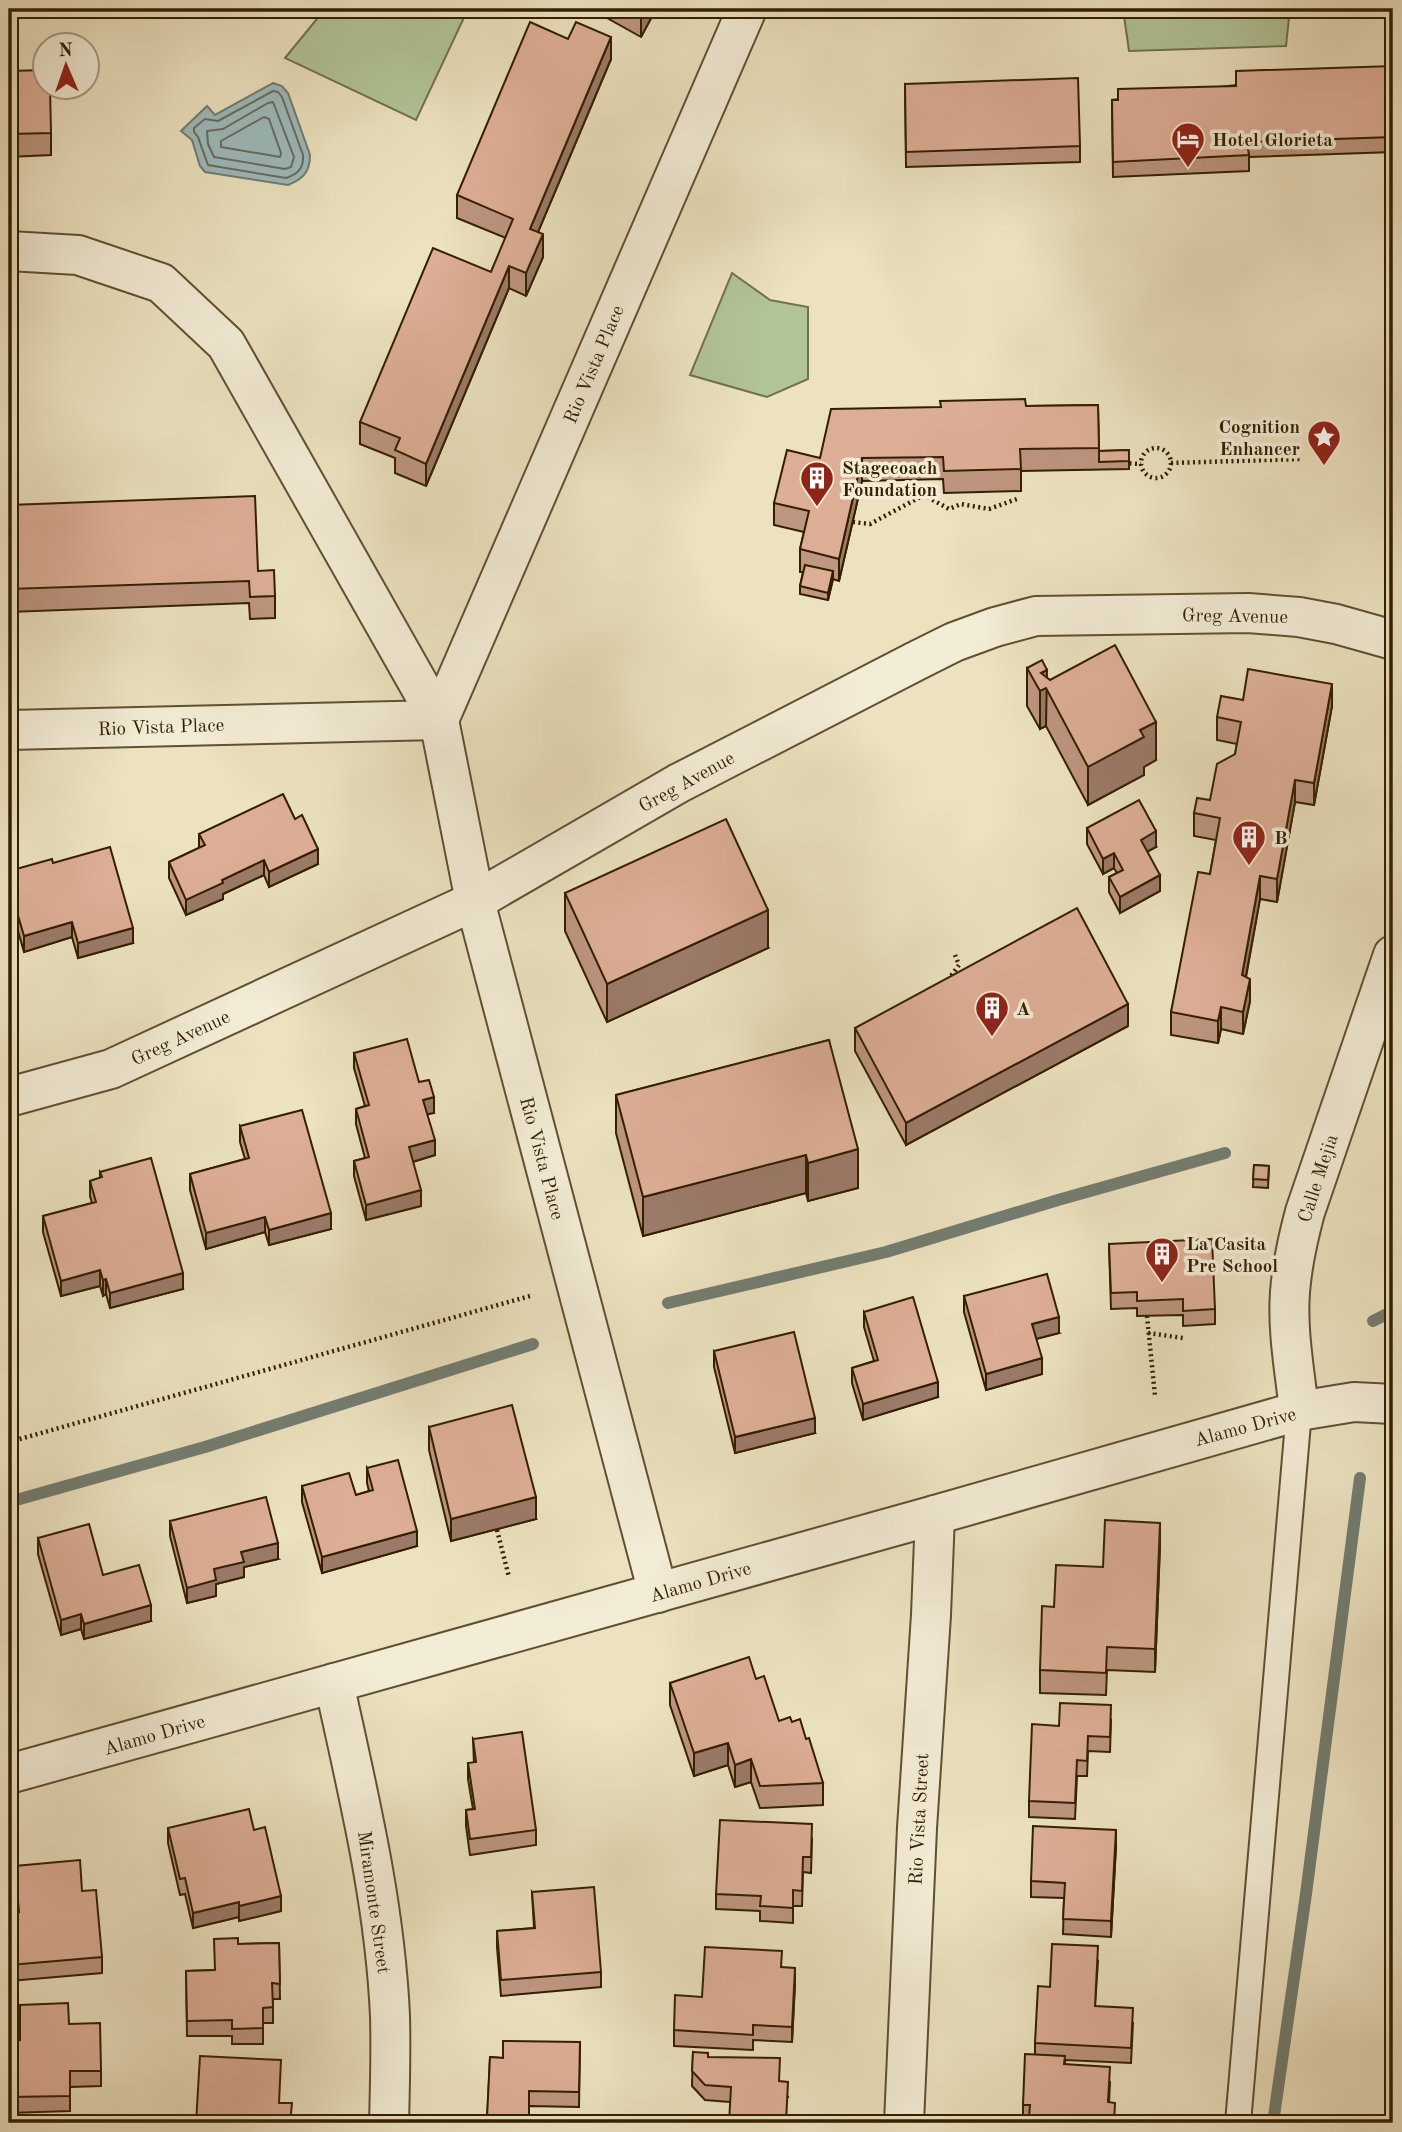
<svg xmlns="http://www.w3.org/2000/svg" width="1402" height="2132" font-family="'Old Standard TT',serif">
<style>
.green{fill:#b1c497;stroke:#72724c;stroke-width:2}
.water{fill:#9dbbbd;stroke:#737d71;stroke-width:2}
.lines{fill:none;stroke-linecap:round;stroke-linejoin:round}
.shore{stroke:#686d5e;stroke-width:2}
.stream{stroke:#737d71;stroke-width:12}
.service-casing{stroke:#615030;stroke-width:28}
.minor-casing{stroke:#615030;stroke-width:42}
.tertiary-casing{stroke:#615030;stroke-width:42}
.path{stroke:#331f00;stroke-width:4.5;stroke-dasharray:2 3.5;stroke-linecap:butt}
.service{stroke:#f3ecd6;stroke-width:24}
.minor{stroke:#f3ecd6;stroke-width:38}
.tertiary{stroke:#f3ecd6;stroke-width:38}
.wall{fill:#be9681;stroke:#331f00;stroke-width:2}
.shaded-wall{fill:#9b7a69;stroke:#331f00;stroke-width:2}
.building{fill:#ddae96;stroke:#331f00;stroke-width:2}
.labels{text-anchor:middle;stroke-width:7;stroke-linejoin:round;paint-order:stroke}
.poi-label{font-size:19px;font-weight:bold;fill:#331f00;stroke:#f3ecd6;text-anchor:start}
.street-label{font-size:19px;fill:#331f00;stroke:#f3ecd6}
</style>
<rect width="100%" height="100%" fill="#ece2c0"/>
<filter id="stains"><feTurbulence type="fractalNoise" baseFrequency=".00286" numOctaves="4"/><feColorMatrix values="0 0 0 0 .2 0 0 0 0 .09 0 0 0 0 .02 0 0 0 .5 -.17"/></filter>
<radialGradient id="worn" r=".72"><stop offset=".6" stop-color="#630" stop-opacity="0"/><stop offset="1" stop-color="#630" stop-opacity=".3"/></radialGradient>
<g class="green">
<polygon points="325,9 468,9 416,120 285,58"/>
<polygon points="1123,9 1290,9 1286,46 1129,51"/>
<polygon points="732,273 770,300 808,307 808,379 767,397 690,375"/>
</g>
<path class="water" d="M273,83L282,86L288,93L310,155C310,172 303,179 288,185L205,172L200,166L192,140L181,131L207,106L215,115Z"/>
<g class="lines">
<g class="shore">
<path d="M273,91L278,92L282,97L303,155C304,168 298,174 286,178L208,165L198,137L194,132V128L205,119L218,121Z"/>
<polygon points="273,102 294,157 291,167 285,169 214,157 208,144 207,131 223,129 268,103"/>
<polygon points="264,117 269,119 281,153 280,157 221,147 221,141"/>
</g>
<g class="stream">
<polyline points="668,1303 886,1252 1058,1200 1225,1153"/>
<polyline points="1373,1321 1393,1311"/>
<polyline points="9,1502 205,1447 533,1344"/>
<polyline points="1273,2123 1306,1894 1360,1478"/>
</g>
<g class="service-casing">
<polyline id="service" points="1238,2123 1299,1411"/>
</g>
<g class="minor-casing">
<g id="minor">
<polyline points="9,251 78,255 161,283 226,344 439,720 475,901 658,1593"/>
<polyline points="439,720 747,9"/>
<polyline points="9,730 439,720"/>
<polyline points="9,1097 111,1069 475,901 679,783 916,661 954,642 995,627 1036,616 1248,613 1299,617 1336,624 1393,640"/>
<path d="M1299,1411C1295,1372 1287,1331 1290,1292C1292,1265 1298,1238 1305,1212L1393,955"/>
<path d="M334,1683C358,1793 385,1903 390,2016C391,2052 390,2088 389,2123"/>
<polyline points="904,2123 917,1828 931,1615 935,1515"/>
</g>
</g>
<g class="tertiary-casing">
<polyline id="tertiary" points="9,1774 935,1515 1299,1411 1354,1402 1393,1404"/>
</g>
<g class="path">
<circle cx="1156" cy="463" r="15"/>
<polyline points="1124,463 1141,464"/>
<polyline points="1171,463 1301,459"/>
<polyline points="853,522 870,524 924,495 949,509 961,504 989,509 1017,499"/>
<polyline points="948,980 959,965 955,955"/>
<polyline points="1147,1316 1155,1396"/>
<polyline points="1148,1333 1183,1338"/>
<polyline points="9,1442 530,1296"/>
<polyline points="497,1530 509,1577"/>
</g>
<use href="#service" class="service"/>
<use href="#minor" class="minor"/>
<use href="#tertiary" class="tertiary"/>
</g>
<g class="wall">
<polygon points="591,9 656,9 641,37"/>
<polygon points="611,59 538,232 543,257 526,296 509,288 426,486 395,473 395,458 360,444 360,422 491,272 506,238 457,218 457,195"/>
<polygon points="1393,66 1393,152 1249,157 1249,171 1113,177 1112,100"/>
<polygon points="9,71 51,133 51,155 9,157"/>
<polygon points="905,84 1080,146 1080,162 906,167"/>
<polygon points="1098,405 1099,451 1129,450 1129,469 1021,471 1021,491 944,493 943,479 862,481 839,581 833,579 828,600 800,594 800,586 803,572 800,572 800,549 804,532 774,525 774,503 820,458 1026,406"/>
<polygon points="9,505 258,571 275,596 275,618 250,619 249,603 9,612"/>
<polygon points="1027,668 1047,678 1156,760 1144,767 1144,775 1088,805 1046,726 1040,729 1027,706"/>
<polygon points="1243,700 1332,706 1314,805 1295,802 1277,902 1260,899 1246,977 1250,1001 1243,1034 1221,1029 1218,1043 1171,1035 1171,1012 1210,874 1216,840 1194,836 1194,813 1210,800 1235,754 1237,744 1217,740 1217,717"/>
<polygon points="295,819 318,864 269,887 264,875 223,894 223,899 186,915 169,878 169,862 199,848 199,834"/>
<polygon points="1087,828 1156,847 1147,852 1160,891 1120,913 1109,892 1109,877 1117,873 1114,868 1103,874 1087,844"/>
<polygon points="53,863 133,943 78,958 72,937 24,952 9,900 9,871"/>
<polygon points="565,893 768,948 607,1022 565,931"/>
<polygon points="1128,1026 906,1145 855,1051 855,1028"/>
<polygon points="829,1040 858,1188 808,1201 806,1193 643,1236 616,1133 616,1095"/>
<polygon points="354,1053 419,1082 434,1113 427,1114 435,1155 413,1162 421,1206 366,1220 354,1176 354,1161 365,1158 356,1124 356,1109 365,1106 354,1068"/>
<polygon points="240,1126 331,1229 269,1245 265,1232 206,1249 190,1190 190,1174 245,1159 240,1142"/>
<polygon points="1254,1165 1269,1166 1268,1188 1253,1187"/>
<polygon points="100,1172 183,1289 110,1308 106,1294 103,1296 100,1286 61,1296 43,1232 43,1216 92,1203 90,1196 90,1181 100,1178"/>
<polygon points="1109,1244 1215,1309 1215,1324 1183,1326 1183,1315 1137,1316 1137,1308 1111,1309"/>
<polygon points="964,1296 1059,1333 1036,1339 1042,1374 986,1390 964,1312"/>
<polygon points="864,1312 938,1397 863,1420 852,1383 852,1368 874,1361 864,1327"/>
<polygon points="714,1351 815,1433 735,1453 714,1367"/>
<polygon points="429,1427 536,1519 451,1541 429,1450"/>
<polygon points="367,1468 417,1546 322,1573 302,1502 302,1486 356,1495 369,1491 367,1483"/>
<polygon points="170,1521 278,1559 244,1567 244,1577 216,1584 216,1596 187,1603 170,1536"/>
<polygon points="38,1538 103,1575 151,1621 84,1639 81,1629 61,1635 38,1554"/>
<polygon points="1160,1545 1155,1672 1107,1670 1106,1695 1040,1693 1040,1670 1054,1607 1103,1567"/>
<polygon points="670,1683 779,1721 792,1722 806,1739 823,1783 823,1805 760,1808 751,1782 735,1787 728,1765 694,1776 670,1705"/>
<polygon points="1111,1720 1110,1752 1088,1751 1087,1776 1077,1776 1075,1819 1029,1817 1029,1801 1059,1726"/>
<polygon points="473,1739 536,1830 536,1845 470,1855 466,1826 466,1810 473,1809 468,1779 468,1763 474,1763"/>
<polygon points="168,1828 254,1830 281,1911 239,1921 239,1917 193,1928 185,1894 180,1895 168,1843"/>
<polygon points="812,1839 811,1873 803,1872 802,1906 793,1906 793,1923 760,1921 760,1911 716,1909 716,1894"/>
<polygon points="1116,1846 1111,1937 1063,1934 1064,1898 1031,1897 1031,1881"/>
<polygon points="15,1866 82,1891 102,1957 102,1973 10,1981 9,1964 9,1913 18,1912"/>
<polygon points="532,1892 601,1972 601,1987 501,1996 497,1947 497,1931 534,1928"/>
<polygon points="279,1943 280,1999 273,1999 273,2023 263,2023 263,2044 232,2044 232,2036 187,2036 186,1971 215,1970 238,1944"/>
<polygon points="1098,1961 1095,2006 1133,2023 1131,2063 1065,2060 1065,2064 1110,2082 1109,2103 1115,2123 1029,2123 1029,2121 1023,2120 1023,2105 1035,2054 1035,2043 1050,1987"/>
<polygon points="782,1967 795,1983 792,2042 753,2040 753,2050 674,2046 674,2030 702,1997"/>
<polygon points="69,2024 101,2071 101,2086 70,2087 70,2111 9,2113 9,2041 20,2040"/>
<polygon points="580,2042 579,2107 529,2106 529,2123 487,2123 490,2057 503,2058"/>
<polygon points="693,2052 779,2081 788,2097 730,2102 705,2100 692,2086"/>
</g>
<g class="shaded-wall">
<polygon points="641,9 656,9 641,37"/>
<polygon points="611,37 611,59 530,251 530,229"/>
<polygon points="543,234 543,257 526,296 526,273"/>
<polygon points="509,266 509,288 426,486 426,464"/>
<polygon points="862,458 862,481 839,581 839,559"/>
<polygon points="833,571 833,579 828,600 828,593"/>
<polygon points="1047,670 1046,726 1040,729 1040,691 1041,673"/>
<polygon points="1332,684 1332,706 1314,805 1314,783"/>
<polygon points="1156,722 1156,760 1144,767 1144,775 1088,805 1088,767 1140,730"/>
<polygon points="1295,780 1295,802 1277,902 1277,879"/>
<polygon points="1156,831 1156,847 1141,855 1141,840"/>
<polygon points="318,849 318,864 269,887 269,872"/>
<polygon points="1114,853 1114,868 1103,874 1103,859"/>
<polygon points="264,860 264,875 223,894 223,899 186,915 186,900 222,880"/>
<polygon points="1160,875 1160,891 1120,913 1120,897"/>
<polygon points="1260,876 1260,899 1242,997 1242,975"/>
<polygon points="768,910 768,948 607,1022 607,984"/>
<polygon points="72,922 72,937 24,952 24,936"/>
<polygon points="133,928 133,943 78,958 78,943"/>
<polygon points="1250,979 1250,1001 1243,1034 1243,1012"/>
<polygon points="1128,1004 1128,1026 906,1145 906,1123"/>
<polygon points="1221,1007 1221,1029 1218,1043 1218,1021"/>
<polygon points="434,1097 434,1113 423,1115 423,1100"/>
<polygon points="435,1140 435,1155 409,1163 409,1147"/>
<polygon points="858,1149 858,1188 808,1201 808,1163"/>
<polygon points="806,1155 806,1193 643,1236 643,1197"/>
<polygon points="421,1190 421,1206 366,1220 366,1205"/>
<polygon points="331,1213 331,1229 269,1245 269,1230"/>
<polygon points="265,1217 265,1232 206,1249 206,1233"/>
<polygon points="100,1270 100,1286 61,1296 61,1281"/>
<polygon points="183,1273 183,1289 110,1308 110,1293"/>
<polygon points="106,1279 106,1294 103,1296 103,1280"/>
<polygon points="14,1288 14,1303 9,1304 9,1289"/>
<polygon points="1059,1317 1059,1333 1032,1340 1032,1324"/>
<polygon points="1042,1358 1042,1374 986,1390 986,1374"/>
<polygon points="938,1382 938,1397 863,1420 863,1404"/>
<polygon points="815,1418 815,1433 735,1453 735,1437"/>
<polygon points="536,1497 536,1519 451,1541 451,1519"/>
<polygon points="1160,1523 1160,1545 1155,1672 1155,1649"/>
<polygon points="417,1531 417,1546 322,1573 322,1557"/>
<polygon points="278,1543 278,1559 244,1567 244,1577 216,1584 216,1596 187,1603 187,1588 214,1569 241,1552"/>
<polygon points="151,1605 151,1621 84,1639 84,1624"/>
<polygon points="81,1614 81,1629 61,1635 61,1620"/>
<polygon points="728,1743 728,1765 694,1776 694,1753"/>
<polygon points="751,1759 751,1782 735,1787 735,1765"/>
<polygon points="1116,1830 1116,1846 1111,1937 1111,1921"/>
<polygon points="281,1896 281,1911 239,1921 239,1906"/>
<polygon points="239,1902 239,1917 193,1928 193,1913"/>
<polygon points="795,1968 795,1983 792,2042 792,2027"/>
</g>
<g class="building">
<polygon points="530,22 568,39 576,22 611,37 530,229 543,234 526,273 509,266 426,464 395,450 400,438 360,422 433,248 491,272 513,219 457,195"/>
<polygon points="1393,66 1393,137 1247,142 1249,155 1113,162 1112,100 1118,100 1118,89 1236,86 1236,71"/>
<polygon points="46,70 46,88 50,88 51,133 9,134 9,71"/>
<polygon points="1078,78 1080,146 906,152 905,84"/>
<polygon points="1025,399 1026,406 1098,405 1099,448 1020,449 1021,469 944,471 943,457 862,458 839,559 800,549 809,511 774,503 787,450 820,458 831,409 941,407 940,401"/>
<polygon points="1129,450 1129,461 1099,462 1099,451"/>
<polygon points="255,496 258,571 274,570 275,596 250,597 249,581 9,589 9,505"/>
<polygon points="805,565 833,571 828,593 800,586"/>
<polygon points="1115,645 1156,722 1140,730 1144,737 1088,767 1046,688 1040,691 1027,668 1042,660 1047,670 1041,673 1050,680"/>
<polygon points="1248,669 1332,684 1314,783 1295,780 1277,879 1260,876 1242,975 1250,979 1243,1012 1221,1007 1218,1021 1171,1012 1198,872 1210,874 1220,818 1194,813 1197,798 1210,800 1217,764 1235,754 1241,722 1217,717 1221,696 1243,700"/>
<polygon points="283,794 295,819 302,815 318,849 269,872 264,860 222,880 223,883 186,900 169,862 205,845 199,834"/>
<polygon points="1139,800 1156,831 1141,840 1160,875 1120,897 1109,877 1123,870 1114,853 1103,859 1087,828"/>
<polygon points="726,819 768,910 607,984 565,893"/>
<polygon points="110,847 133,928 78,943 72,922 24,936 9,885 9,871 52,859 53,863"/>
<polygon points="1077,908 1128,1004 906,1123 855,1028"/>
<polygon points="407,1039 419,1082 429,1080 434,1097 423,1100 435,1140 409,1147 421,1190 366,1205 354,1161 369,1157 356,1109 369,1105 354,1053"/>
<polygon points="829,1040 858,1149 808,1163 806,1155 643,1197 616,1095"/>
<polygon points="302,1110 331,1213 269,1230 265,1217 206,1233 190,1174 249,1158 240,1126"/>
<polygon points="151,1158 183,1273 110,1293 106,1279 103,1280 100,1270 61,1281 43,1216 96,1202 90,1181 102,1177 100,1172"/>
<polygon points="1254,1165 1269,1166 1268,1180 1253,1179"/>
<polygon points="1212,1239 1215,1309 1183,1311 1183,1299 1137,1301 1137,1292 1111,1293 1109,1244"/>
<polygon points="9,1269 14,1288 9,1289"/>
<polygon points="1047,1274 1059,1317 1032,1324 1042,1358 986,1374 964,1296"/>
<polygon points="913,1297 938,1382 863,1404 852,1368 878,1360 864,1312"/>
<polygon points="794,1332 815,1418 735,1437 714,1351"/>
<polygon points="512,1405 536,1497 451,1519 429,1427"/>
<polygon points="398,1460 417,1531 322,1557 302,1486 349,1473 356,1495 373,1490 367,1468"/>
<polygon points="266,1497 278,1543 241,1552 244,1562 214,1569 216,1580 187,1588 170,1521"/>
<polygon points="1105,1520 1160,1523 1155,1649 1107,1647 1106,1673 1040,1670 1042,1606 1054,1607 1056,1565 1103,1567"/>
<polygon points="89,1524 103,1575 139,1565 151,1605 84,1624 81,1614 61,1620 38,1538"/>
<polygon points="749,1657 756,1679 764,1676 779,1721 790,1717 792,1722 800,1719 806,1739 809,1738 823,1783 760,1786 751,1759 735,1765 728,1743 694,1753 670,1683"/>
<polygon points="1060,1703 1111,1705 1110,1737 1088,1736 1087,1761 1077,1760 1075,1803 1029,1801 1032,1724 1059,1726"/>
<polygon points="522,1732 536,1830 470,1839 466,1810 475,1809 468,1763 476,1762 473,1739"/>
<polygon points="249,1809 254,1830 265,1827 281,1896 239,1906 239,1902 193,1913 185,1878 180,1879 168,1828"/>
<polygon points="720,1820 812,1824 811,1857 803,1857 802,1891 793,1890 793,1908 760,1906 761,1896 716,1894"/>
<polygon points="1033,1826 1116,1830 1111,1921 1063,1919 1065,1883 1031,1881"/>
<polygon points="80,1860 82,1891 96,1890 102,1957 10,1965 9,1949 9,1913 19,1912 15,1866"/>
<polygon points="594,1887 601,1972 501,1980 497,1931 535,1928 532,1892"/>
<polygon points="238,1938 238,1944 279,1943 280,1984 272,1983 273,2007 263,2008 263,2028 232,2029 232,2020 187,2021 186,1971 215,1970 214,1939"/>
<polygon points="1052,1944 1098,1946 1095,2006 1133,2008 1131,2048 1035,2043 1038,1986 1050,1987"/>
<polygon points="705,1947 782,1951 781,1967 795,1968 792,2027 753,2025 753,2035 674,2030 675,1995 702,1997"/>
<polygon points="68,2003 69,2024 100,2023 101,2071 70,2071 70,2096 9,2097 9,2041 20,2040 20,2005"/>
<polygon points="503,2041 580,2042 579,2092 529,2091 529,2118 487,2117 490,2057 503,2058"/>
<polygon points="693,2052 708,2053 708,2057 780,2058 779,2081 788,2082 786,2123 729,2123 731,2087 705,2085 692,2071"/>
<polygon points="1025,2054 1065,2056 1064,2064 1110,2067 1108,2102 1115,2103 1114,2123 1038,2123 1038,2117 1029,2117 1030,2105 1023,2105"/>
<polygon points="200,2056 281,2060 279,2103 292,2103 290,2123 196,2123"/>
</g>
<defs>
<g id="hotel-pin" transform="scale(1.75)"><path d="M0 17L-7.5 6A9.5 9.5 0 1 1 7.5 6Z" fill="#8f2418" stroke="#f3ecd6"/><path d="M-6-4.5h1.5V1H6V5H4.5V3h-9V5H-6ZM-4 0a1.8 1.8 0 1 1 3.6 0ZM.5 0V-2.5h3Q6-2.5 6 0Z" fill="#fff"/></g>
<g id="sight-pin" transform="scale(1.75)"><path d="M0 17L-7.5 6A9.5 9.5 0 1 1 7.5 6Z" fill="#8f2418" stroke="#f3ecd6"/><path d="M0-6L1.8-2.2L6-1.7L2.9 1.2L3.7 5.4L0 3.3L-3.7 5.4L-2.9 1.2L-6-1.7L-1.8-2.2Z" fill="#fff"/></g>
<g id="building-pin" transform="scale(1.75)"><path d="M0 17L-7.5 6A9.5 9.5 0 1 1 7.5 6Z" fill="#8f2418" stroke="#f3ecd6"/><path d="M-4-6H4V6H1V3H-1V6H-4ZM-2.5-4.3h1.7v1.8h-1.7ZM.8-4.3h1.7v1.8H.8ZM-2.5-1h1.7V.8h-1.7ZM.8-1h1.7V.8H.8Z" fill="#fff"/></g>
</defs>
<g fill-rule="evenodd">
<use href="#hotel-pin" x="1188" y="139"/>
<use href="#sight-pin" x="1324" y="437"/>
<use href="#building-pin" x="817" y="478"/>
<use href="#building-pin" x="1249" y="837"/>
<use href="#building-pin" x="992" y="1008"/>
<use href="#building-pin" x="1162" y="1254"/>
</g>
<g class="labels">
<g class="poi-label">
<text x="1212" y="146">Hotel Glorieta</text>
<text x="1300" y="433" text-anchor="end">Cognition<tspan x="1300" dy="22">Enhancer</tspan></text>
<text x="842" y="474">Stagecoach<tspan x="842" dy="22">Foundation</tspan></text>
<text x="1274" y="844">B</text>
<text x="1016" y="1015">A</text>
<text x="1186" y="1250">La Casita<tspan x="1186" dy="22">Pre School</tspan></text>
</g>
<g class="street-label">
<text transform="translate(593 364) rotate(-67)" y="7">Rio Vista Place</text>
<text transform="translate(1235 615) rotate(1)" y="7">Greg Avenue</text>
<text transform="translate(161 726) rotate(-2)" y="7">Rio Vista Place</text>
<text transform="translate(686 781) rotate(-29)" y="7">Greg Avenue</text>
<text transform="translate(180 1037) rotate(-25)" y="7">Greg Avenue</text>
<text transform="translate(543 1158) rotate(75)" y="7">Rio Vista Place</text>
<text transform="translate(1317 1178) rotate(-72)" y="7">Calle Mejia</text>
<text transform="translate(1245 1426) rotate(-15)" y="7">Alamo Drive</text>
<text transform="translate(700 1581) rotate(-16)" y="7">Alamo Drive</text>
<text transform="translate(154 1734) rotate(-16)" y="7">Alamo Drive</text>
<text transform="translate(918 1819) rotate(-87)" y="7">Rio Vista Street</text>
<text transform="translate(375 1902) rotate(82)" y="7">Miramonte Street</text>
</g>
</g>
<rect width="1402" height="2132" fill="none" stroke="#ece2c0" stroke-width="35"/>
<rect x="10" y="10" width="1381" height="2111" fill="none" stroke="#331f00" stroke-width="3.5"/>
<rect x="18" y="18" width="1367" height="2097" fill="none" stroke="#331f00" stroke-width="2"/>
<g transform="translate(66 66) rotate(358)"><circle r="33" fill="#f3ecd6" stroke="#a69a80" stroke-width="2"/>
<path d="M0-5L12 26L0 18L-12 26Z" fill="#8f2418"/>
<text y="-10" font-size="19" font-weight="bold" text-anchor="middle" fill="#331f00">N</text>
</g>
<rect width="100%" height="100%" filter="url(#stains)"/>
<rect width="100%" height="100%" fill="url(#worn)"/>
</svg>
